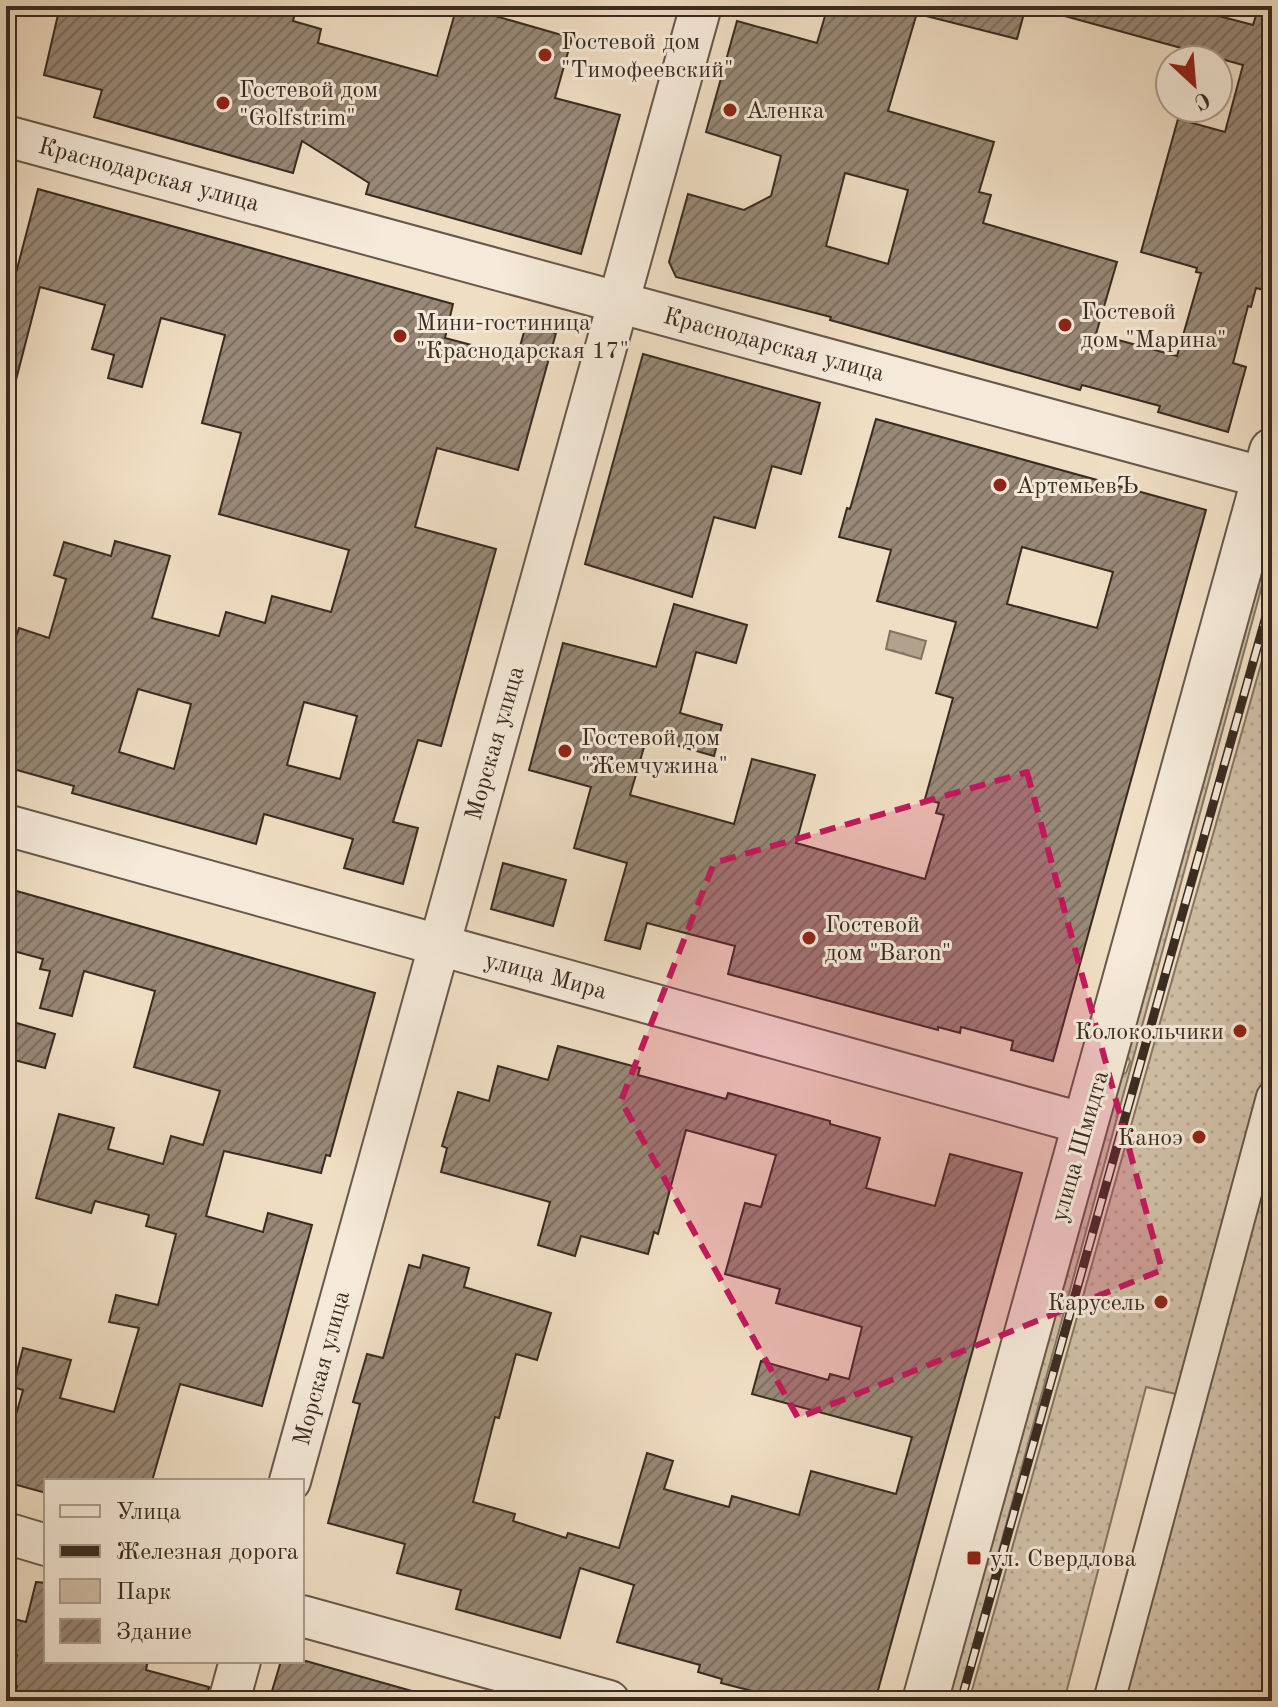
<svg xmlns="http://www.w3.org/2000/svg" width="1278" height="1707" font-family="'Old Standard TT',serif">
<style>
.green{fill:url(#green-dots);stroke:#857664;stroke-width:2}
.water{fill:url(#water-ripples);stroke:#827262;stroke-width:2}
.building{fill:url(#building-hatch);stroke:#392b21;stroke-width:2;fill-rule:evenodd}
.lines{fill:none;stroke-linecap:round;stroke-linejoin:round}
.pedestrian-casing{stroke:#67584a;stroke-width:34}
.minor-casing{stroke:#67584a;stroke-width:44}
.tertiary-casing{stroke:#67584a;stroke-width:48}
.pedestrian{stroke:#f5ead9;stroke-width:30}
.minor{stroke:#f5ead9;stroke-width:40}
.tertiary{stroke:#f5ead9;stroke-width:44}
.rail-casing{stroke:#392b21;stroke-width:9}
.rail{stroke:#f5ead9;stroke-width:6;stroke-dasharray:18;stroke-linecap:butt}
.marked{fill:#c2185b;fill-opacity:0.2;stroke:#c2185b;stroke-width:6;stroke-dasharray:16 10;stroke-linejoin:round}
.poi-dot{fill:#8f2418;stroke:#f5ead9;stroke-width:3}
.labels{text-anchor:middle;stroke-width:6;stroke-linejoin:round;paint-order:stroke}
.poi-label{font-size:24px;fill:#392b21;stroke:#f5ead9;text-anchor:start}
.street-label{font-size:24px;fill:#392b21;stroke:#f5ead9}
</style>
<defs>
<pattern id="green-dots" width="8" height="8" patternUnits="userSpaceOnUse" patternTransform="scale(2)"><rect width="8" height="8" fill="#d1c0a8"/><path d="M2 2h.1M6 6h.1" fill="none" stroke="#b4a590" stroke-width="1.8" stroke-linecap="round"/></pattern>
<pattern id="water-ripples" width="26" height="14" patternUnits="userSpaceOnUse" patternTransform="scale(2)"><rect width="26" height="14" fill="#b2a18d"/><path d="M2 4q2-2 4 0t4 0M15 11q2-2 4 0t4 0" fill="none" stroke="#928373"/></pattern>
<pattern id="building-hatch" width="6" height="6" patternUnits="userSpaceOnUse" patternTransform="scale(2)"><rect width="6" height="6" fill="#988876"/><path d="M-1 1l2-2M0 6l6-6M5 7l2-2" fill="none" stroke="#7d6f60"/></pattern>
</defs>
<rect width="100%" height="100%" fill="#f0dec4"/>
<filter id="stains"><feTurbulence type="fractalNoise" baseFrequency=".0025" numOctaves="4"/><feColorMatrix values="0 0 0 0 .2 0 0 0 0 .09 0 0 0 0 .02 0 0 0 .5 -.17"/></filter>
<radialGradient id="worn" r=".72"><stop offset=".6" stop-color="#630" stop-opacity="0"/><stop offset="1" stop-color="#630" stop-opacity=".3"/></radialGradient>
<g class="green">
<polygon points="1272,549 958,1701 946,1701 1120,1075 1126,1073 1130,1062 1127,1054 1264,554"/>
<polygon points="1272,625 1272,1058 1176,1394 1146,1387 1064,1701 969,1701"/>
<polygon points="1272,1152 1272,1701 1122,1701"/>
</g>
<polygon class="water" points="890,631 926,641 921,659 886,649"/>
<g class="building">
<polygon points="60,6 297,6 293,21 321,29 318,43 437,76 457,6 495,6 492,15 572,38 555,98 620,115 581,254 366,194 369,183 302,141 293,173 94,117 102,90 44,75"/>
<path d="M828,6H919L888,111L994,142L979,192L991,195L983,223L1117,262L1096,334L1177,356L1201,273L1196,272L1197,268L1141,252L1178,119L1225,132L1243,65L1061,15L1062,6H1222L1219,16L1253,25L1259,6H1272V274L1267,291L1256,288L1251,307L1248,306L1233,363L1246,367L1228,432L1158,412L1160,406L1082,385L1080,390L830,320L831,317L676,277L669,262L688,194L744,210L771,196L781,156L706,132L737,21L817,43ZM845,173L908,190L888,264L826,246Z"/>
<polygon points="927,6 1026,6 1017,39 926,16"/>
<path d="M38,189L453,304L445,338L517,357L526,325L556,333L518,470L437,448L415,527L496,549L441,746L418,740L393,822L418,828L403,884L344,868L353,839L264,814L256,844L72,793L74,786L6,767V668L19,628L49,638L66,579L54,575L64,542L111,556L115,541L170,556L152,618L219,636L226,612L265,623L272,596L331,612L349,550L219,514L241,433L202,423L225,335L161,318L142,387L108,378L114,355L92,349L105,305L40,287L16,380L6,379V311ZM138,689L191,704L174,769L119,752ZM304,702L357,716L340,779L287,765Z"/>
<polygon points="643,354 820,403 801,474 772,466 755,528 714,517 692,597 585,564"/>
<path d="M876,419L1206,510L1053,1061L1011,1050L1013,1041L961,1027L960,1033L938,1027V1030L728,974L735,946L647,923L640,949L605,940L627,863L574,848L591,787L529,770L563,643L656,667L674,604L747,625L736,663L696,652L680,713L722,725L714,756L647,737L630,795L734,824L752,759L815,775L796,843L925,879L944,815L936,813L939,803L925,799L953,698L936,693L956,622L877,601L891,550L839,537L847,508L850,509ZM1022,547L1113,572L1097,628L1007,604Z"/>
<polygon points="503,863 566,880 553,926 491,909"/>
<polygon points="6,888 375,993 330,1156 326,1155 321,1173 224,1151 206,1216 263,1232 268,1213 312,1225 262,1406 180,1384 152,1481 46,1481 46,1493 6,1482 6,1450 23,1390 13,1387 23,1348 71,1360 60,1398 114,1412 139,1328 109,1322 116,1295 158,1305 176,1234 146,1226 149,1215 95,1201 91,1213 36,1198 59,1114 114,1128 108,1149 163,1164 171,1136 203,1145 220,1091 134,1067 155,991 84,971 72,1016 40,1008 50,971 40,969 43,959 6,949"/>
<polygon points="6,1020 55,1034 45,1068 6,1058"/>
<polygon points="558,1046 640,1068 638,1075 726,1099 728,1093 830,1121 830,1124 880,1138 866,1188 935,1206 950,1154 1022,1173 875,1701 794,1701 756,1692 721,1683 722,1679 698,1672 700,1665 617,1642 634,1585 580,1568 560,1638 456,1609 461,1590 397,1573 405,1544 328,1523 360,1404 353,1402 367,1354 383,1358 409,1265 420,1268 423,1255 469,1268 464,1287 551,1313 537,1360 516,1354 499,1418 495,1417 473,1502 515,1514 513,1521 566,1538 568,1533 619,1548 647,1453 673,1461 664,1489 729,1507 732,1496 799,1515 811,1471 896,1494 912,1437 752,1394 761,1361 828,1380 830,1374 849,1379 862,1327 776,1303 780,1289 725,1274 745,1203 761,1207 776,1155 686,1130 658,1234 654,1232 648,1254 581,1236 575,1256 538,1245 550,1202 441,1172 447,1148 442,1146 458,1092 489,1101 498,1066 548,1080"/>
<polygon points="36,1582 46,1583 46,1661 148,1661 146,1670 209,1687 207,1701 13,1701 17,1686 10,1684 17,1655 6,1652 6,1617 26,1622"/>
<polygon points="281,1661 306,1661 419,1693 418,1701 269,1701"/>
</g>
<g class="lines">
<g class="pedestrian-casing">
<polyline id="pedestrian" points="1109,1701 1272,1097"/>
</g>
<g class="minor-casing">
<g id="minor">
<polyline points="6,136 1265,478"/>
<polyline points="6,825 1085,1124"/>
<polyline points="290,1481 701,6"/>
<polyline points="6,1533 46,1545"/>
<polyline points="302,1616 609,1701"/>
<polyline points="229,1701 240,1661"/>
</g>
</g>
<g class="tertiary-casing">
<polyline id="tertiary" points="925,1701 1272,451"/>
</g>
<use href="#pedestrian" class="pedestrian"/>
<use href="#minor" class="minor"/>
<use href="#tertiary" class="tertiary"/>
<g class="rail-casing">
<polyline id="rail" points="961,1701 1272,595"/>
</g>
<use href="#rail" class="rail"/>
</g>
<path class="marked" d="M1027,772L1162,1270L798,1418L621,1101L714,863Z"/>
<g class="poi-dot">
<circle cx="545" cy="55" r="8"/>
<circle cx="223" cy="103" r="8"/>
<circle cx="730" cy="110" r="8"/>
<circle cx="1065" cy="325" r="8"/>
<circle cx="400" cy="336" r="8"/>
<circle cx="1000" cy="485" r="8"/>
<circle cx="565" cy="751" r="8"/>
<circle cx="809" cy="938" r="8"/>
<circle cx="1240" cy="1031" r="8"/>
<circle cx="1199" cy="1137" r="8"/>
<circle cx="1161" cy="1302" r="8"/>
<rect x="966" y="1550" width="16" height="16" rx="4"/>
</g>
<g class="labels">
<g class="poi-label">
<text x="561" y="49">Гостевой дом<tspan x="561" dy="28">"Тимофеевский"</tspan></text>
<text x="239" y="97">Гостевой дом<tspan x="239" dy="28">"Golfstrim"</tspan></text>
<text x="746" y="118">Аленка</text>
<text x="1081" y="319">Гостевой<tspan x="1081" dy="28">дом "Марина"</tspan></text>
<text x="416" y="330">Мини-гостиница<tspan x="416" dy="28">"Краснодарская 17"</tspan></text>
<text x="1016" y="493">АртемьевЪ</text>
<text x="581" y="745">Гостевой дом<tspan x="581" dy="28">"Жемчужина"</tspan></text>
<text x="825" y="932">Гостевой<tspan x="825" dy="28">дом "Baron"</tspan></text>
<text x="1224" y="1039" text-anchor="end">Колокольчики</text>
<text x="1183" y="1145" text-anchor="end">Каноэ</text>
<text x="1145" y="1310" text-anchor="end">Карусель</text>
<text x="990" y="1566">ул. Свердлова</text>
</g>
<g class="street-label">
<text transform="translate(149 174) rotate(15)" y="8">Краснодарская улица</text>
<text transform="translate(774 344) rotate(15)" y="8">Краснодарская улица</text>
<text transform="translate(494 743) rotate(-74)" y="8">Морская улица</text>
<text transform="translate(546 975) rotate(15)" y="8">улица Мира</text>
<text transform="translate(1079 1146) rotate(-74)" y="8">улица Шмидта</text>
<text transform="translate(321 1368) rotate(-75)" y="8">Морская улица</text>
</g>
</g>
<rect width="1278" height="1707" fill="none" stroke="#f0dec4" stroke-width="32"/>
<rect x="8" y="8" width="1262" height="1691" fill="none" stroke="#392b21" stroke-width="4"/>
<rect x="16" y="16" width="1246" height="1675" fill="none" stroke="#392b21" stroke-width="2"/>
<rect x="44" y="1479" width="260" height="184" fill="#f5ead9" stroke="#aa9e8f" stroke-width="2"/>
<rect x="60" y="1505" width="40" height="12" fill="#f5ead9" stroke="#aa9e8f" stroke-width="2"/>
<text x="116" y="1519" font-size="24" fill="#392b21">Улица</text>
<rect x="60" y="1545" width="40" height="12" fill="#392b21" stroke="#aa9e8f" stroke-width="2"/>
<text x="116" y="1559" font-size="24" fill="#392b21">Железная дорога</text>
<rect x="60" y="1579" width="40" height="24" fill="#d1c0a8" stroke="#aa9e8f" stroke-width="2"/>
<text x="116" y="1599" font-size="24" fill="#392b21">Парк</text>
<rect x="60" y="1619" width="40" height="24" fill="url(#building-hatch)" stroke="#aa9e8f" stroke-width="2"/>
<text x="116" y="1639" font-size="24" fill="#392b21">Здание</text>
<g transform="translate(1194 84) rotate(154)"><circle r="38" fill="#f5ead9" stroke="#aa9e8f" stroke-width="2"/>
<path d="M0-6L14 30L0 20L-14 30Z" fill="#8f2418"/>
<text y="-12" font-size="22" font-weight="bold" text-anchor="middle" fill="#392b21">С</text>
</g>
<rect width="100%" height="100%" filter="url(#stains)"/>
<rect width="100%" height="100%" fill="url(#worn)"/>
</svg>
